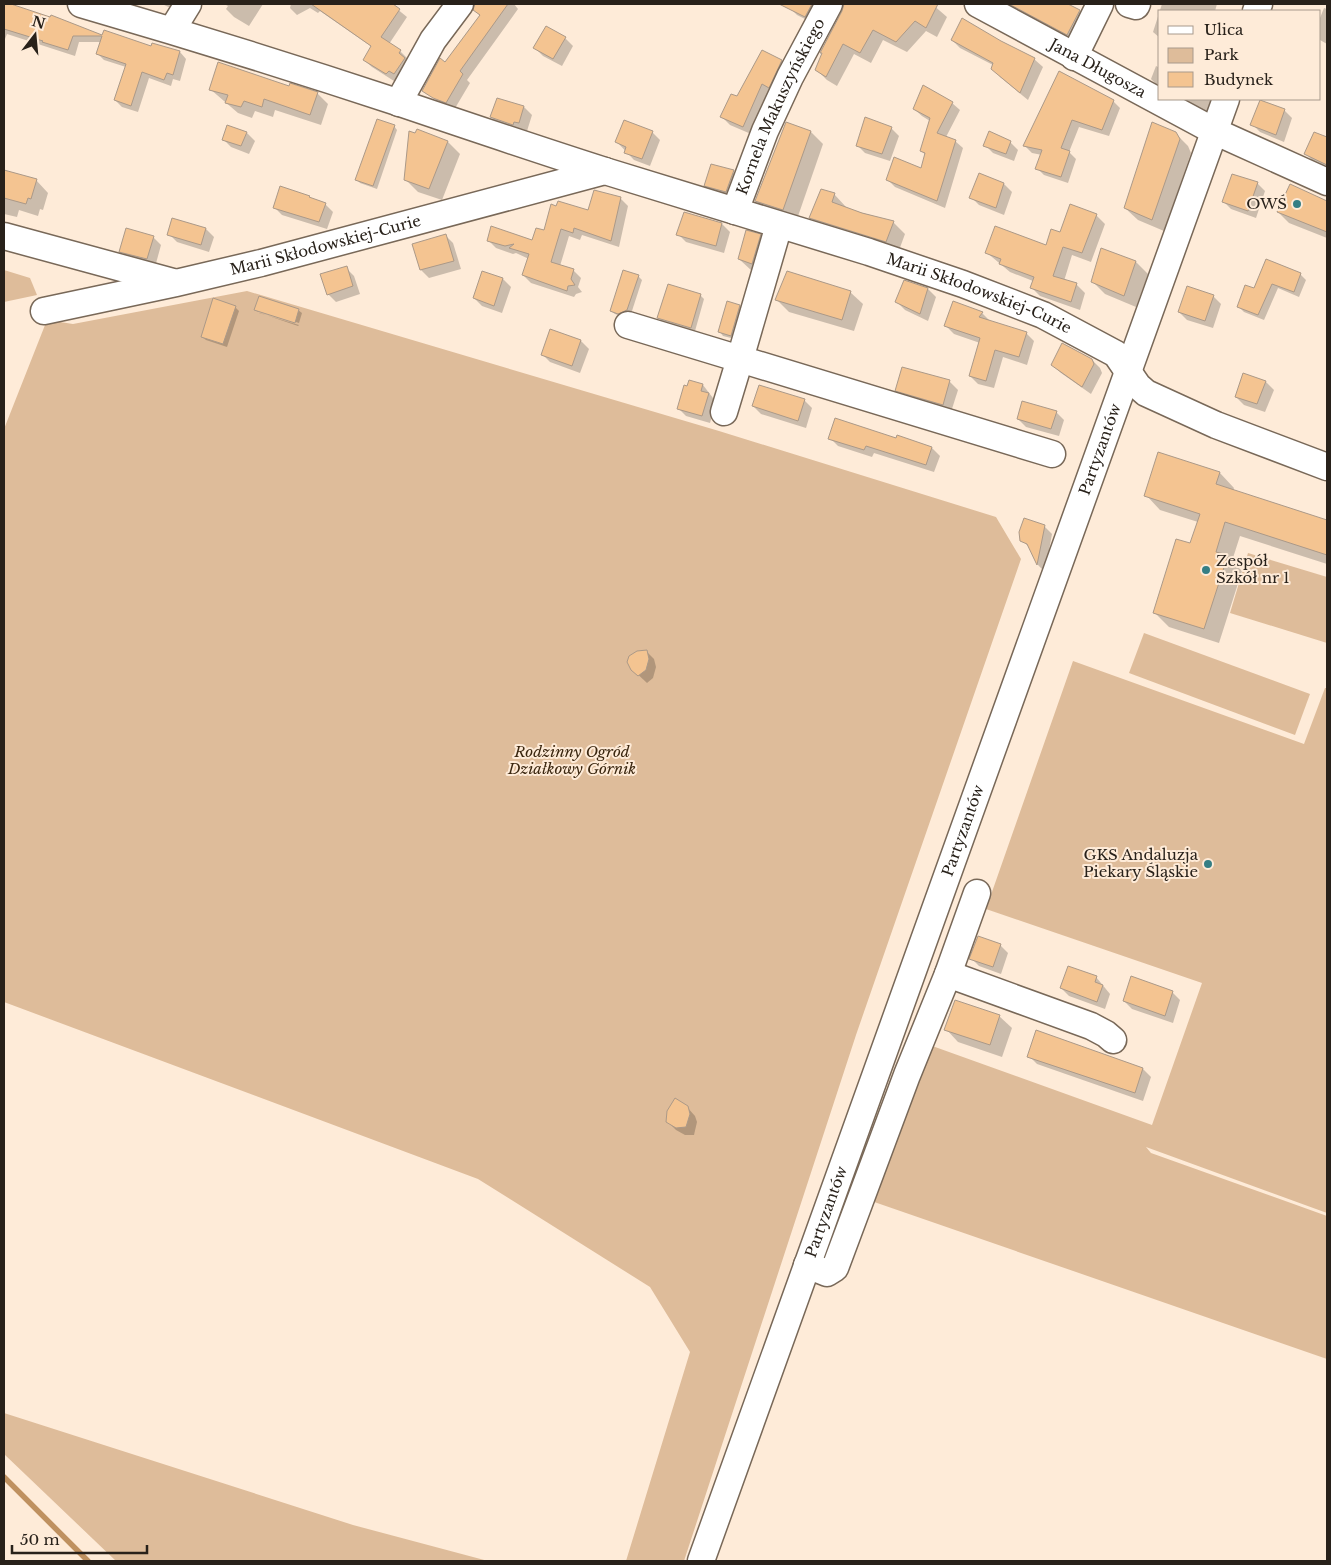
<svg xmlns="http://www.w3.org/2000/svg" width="1331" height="1565" font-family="'Libre Baskerville',serif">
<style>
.green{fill:#debc9a}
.shadow{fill:#0003}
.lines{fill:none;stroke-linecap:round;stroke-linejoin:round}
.stream{stroke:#bf9160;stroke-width:5.5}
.building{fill:#f4c491;stroke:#ab9988}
.minor-casing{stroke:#786858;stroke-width:29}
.minor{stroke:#fff;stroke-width:26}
.poi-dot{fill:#357e84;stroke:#feebd8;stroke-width:2}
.labels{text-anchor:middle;stroke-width:4;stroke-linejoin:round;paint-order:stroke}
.street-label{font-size:15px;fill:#28211a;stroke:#feebd8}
.poi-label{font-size:15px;fill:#28211a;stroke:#feebd8;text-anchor:end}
.park-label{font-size:15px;font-style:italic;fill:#3b2710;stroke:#feebd8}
</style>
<rect width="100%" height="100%" fill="#feebd8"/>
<g class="green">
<polygon points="4,270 30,278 37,295 4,302"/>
<polygon points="247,291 719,431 996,517 1021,559 856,1035 684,1561 626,1561 690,1352 650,1287 478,1179 4,1002 4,429 47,320 73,324"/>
<polygon points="1248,553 1327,577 1327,643 1230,613"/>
<polygon points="1144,633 1310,694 1295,735 1129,673"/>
<polygon points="1073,661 1304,744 1325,688 1327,688 1327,1213 1146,1147 1151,1153 1327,1216 1327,1359 854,1195 910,1038 1152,1125 1202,983 986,909"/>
<polygon points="4,1413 353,1525 488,1561 116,1561 4,1454"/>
</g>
<g class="shadow">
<polygon points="4,4 51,18 52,17 103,36 152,48 180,52 186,59 180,81 173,79 171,86 149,78 138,112 122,107 115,100 126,67 104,60 97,53 101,42 79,42 75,56 7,34 5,39 4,38"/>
<polygon points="162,4 180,4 177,11"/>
<polygon points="224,4 263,4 249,26 234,17 226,9 228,6"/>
<polygon points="291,4 353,4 369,13 375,4 391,4 407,17 389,44 400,51 407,58 406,61 411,66 402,81 397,78 394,81 372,67 364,60 372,47 320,11 318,13 310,8 297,15 290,8"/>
<polygon points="479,4 514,4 518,9 467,80 470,83 454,110 443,106 424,90 480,16 475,10"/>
<polygon points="786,4 823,4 813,23 797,15"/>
<polygon points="883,4 932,4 947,17 937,37 926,31 907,52 883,40 871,63 854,54 837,86 827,80 816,69 823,54 885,5"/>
<polygon points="1020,4 1066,4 1079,11 1087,19 1075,42 1026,16 1018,8"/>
<polygon points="1162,4 1217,4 1215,11 1160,11 1160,38 1153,32"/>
<polygon points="1324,8 1327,9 1327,44 1320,40 1320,18"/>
<polygon points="565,38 573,46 562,66 543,56 535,48"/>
<polygon points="952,40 1001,42 1034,59 1043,67 1028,100 1000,77 993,65 960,48"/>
<polygon points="781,61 789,69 751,134 730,125 722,117 737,98"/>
<polygon points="1156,66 1160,68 1160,88 1151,79"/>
<polygon points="1059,73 1113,101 1120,108 1109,136 1079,127 1069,152 1076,159 1068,183 1044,175 1037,168 1042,155 1032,153 1025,146"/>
<polygon points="290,88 317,93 328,104 321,125 275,110 273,117 255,111 252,118 238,113 210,89"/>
<polygon points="1178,99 1211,99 1206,114"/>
<polygon points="952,103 960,110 946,137 955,141 963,148 945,208 895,187 887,179 921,170 926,155 921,151 930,121 922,116 914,109"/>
<polygon points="524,107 532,115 527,131 522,129 521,132 499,125 491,117"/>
<polygon points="1284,110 1292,118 1284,142 1260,132 1252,124"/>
<polygon points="394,126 397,130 377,189 360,183 356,179"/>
<polygon points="891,128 899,136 890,161 865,153 857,145"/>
<polygon points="652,132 660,140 650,166 634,160 617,142"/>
<polygon points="811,132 823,144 796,222 768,213 756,201"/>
<polygon points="247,133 255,141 249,154 231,147 223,139"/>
<polygon points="1175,133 1188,146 1191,153 1164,231 1138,220 1125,208"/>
<polygon points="1314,133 1327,138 1327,170 1317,165 1306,154"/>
<polygon points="448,142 460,154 442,200 418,192 406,180"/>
<polygon points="1010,142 1018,150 1014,161 993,153 985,145"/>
<polygon points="4,171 36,180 48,193 43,210 40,209 38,216 19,210 17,217 4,214"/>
<polygon points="733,172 741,180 734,200 713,193 705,185"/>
<polygon points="1257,183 1265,191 1256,218 1231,209 1223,201"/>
<polygon points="1004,184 1012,192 1004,215 979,205 971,197"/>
<polygon points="281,188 325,204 333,212 327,229 282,215 274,207"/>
<polygon points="834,194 846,207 846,208 893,222 905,234 898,253 823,230 811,218"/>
<polygon points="620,198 628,206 619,247 582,235 580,240 569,236 560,266 573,270 581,278 578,287 582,292 576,294 574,297 531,283 523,275 529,259 516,253 513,254 496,248 488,240 533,241 545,232"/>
<polygon points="1321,202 1327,205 1327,238 1289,223 1278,212"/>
<polygon points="685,213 722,224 730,232 724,253 686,242 678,234"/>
<polygon points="1096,215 1105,224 1091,262 1072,255 1064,281 1076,284 1085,293 1080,310 1040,296 1031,287 1033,281 1010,272 986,252 1046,247 1061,234"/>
<polygon points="206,229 214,237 209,252 177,242 169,234"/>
<polygon points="445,235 453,243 461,269 429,278 421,270"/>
<polygon points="760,236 772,248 764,275 752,271 739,259"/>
<polygon points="153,237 161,245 155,267 129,259 121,251"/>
<polygon points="1102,249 1136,262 1148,274 1136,307 1105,294 1093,282"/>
<polygon points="346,268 354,276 360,294 336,302 328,294"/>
<polygon points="482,273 503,279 511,287 502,313 482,306 474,298"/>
<polygon points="1300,274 1306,280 1299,297 1278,288 1264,320 1244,312 1238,306 1255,289"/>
<polygon points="638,276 642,280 631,314 623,317 615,314 611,311"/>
<polygon points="928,289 936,297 928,321 905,310 897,302"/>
<polygon points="850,292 863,304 854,331 789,312 776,299"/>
<polygon points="700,295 704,299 695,331 662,322 659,318"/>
<polygon points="1213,296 1221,304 1213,328 1187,320 1179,312"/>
<polygon points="740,306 743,309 735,339 723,336 720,332"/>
<polygon points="235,307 239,311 227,347 206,340 202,337"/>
<polygon points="256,310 298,310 302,313 299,323 258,310 258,312"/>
<polygon points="259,313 299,325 298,326 260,313"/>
<polygon points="982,313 990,321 1026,333 1034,341 1027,365 1003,357 994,388 978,384 970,376 980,343 954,334 946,326"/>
<polygon points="551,330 581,341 589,349 580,373 550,362 542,354"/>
<polygon points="1092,360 1100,368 1102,373 1091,394 1061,373 1053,365"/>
<polygon points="903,368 950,382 958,390 951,412 905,398 897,390"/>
<polygon points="1266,382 1274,390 1265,412 1244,405 1236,397"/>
<polygon points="703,385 716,402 710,423 686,416 678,408 688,388"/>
<polygon points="804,400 812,408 806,428 761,414 753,406"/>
<polygon points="1056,412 1064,420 1059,436 1026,427 1018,419"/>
<polygon points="830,438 897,439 932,448 940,456 934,472 874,453 872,457 838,446"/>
<polygon points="1159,454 1220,473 1234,488 1233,491 1327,521 1327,564 1240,536 1232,561 1242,571 1219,643 1169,627 1154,612 1191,545 1198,522 1160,510 1146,495"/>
<polygon points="1044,526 1052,534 1045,572 1038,565 1031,549 1022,540"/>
<polygon points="646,651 654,659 656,667 653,678 647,683 632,669"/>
<polygon points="1000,945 1008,953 1001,974 979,966 971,958"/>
<polygon points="1096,977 1110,994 1105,1009 1069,996 1061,988"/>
<polygon points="1172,992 1180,1000 1173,1023 1132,1009 1124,1001"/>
<polygon points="999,1016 1012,1028 1002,1057 958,1042 946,1029"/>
<polygon points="1037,1031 1143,1069 1151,1077 1143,1101 1037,1064 1029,1056"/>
<polygon points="687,1107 695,1116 697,1122 694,1135 685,1135 676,1130 668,1122"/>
</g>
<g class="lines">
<polyline class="stream" points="4,1477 88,1561"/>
</g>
<g class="building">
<polygon points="4,4 11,4 50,17 51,15 102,35 104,30 151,46 152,43 180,51 173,75 167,73 164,80 142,72 131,106 114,100 126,64 96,54 102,36 73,36 68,50 42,42 43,41 4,29"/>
<polygon points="311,4 393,4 400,9 381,37 401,50 399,53 405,58 394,74 389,71 386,74 363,60 371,46"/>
<polygon points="475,4 508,4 460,71 463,74 446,103 433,98 422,91 440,58 445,62 480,15 473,10"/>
<polygon points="779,4 812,4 805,17"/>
<polygon points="844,4 938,4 926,28 915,21 896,42 873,30 860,53 843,44 826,77 815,70 822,53 820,53 842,11"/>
<polygon points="1009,4 1068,4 1080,10 1067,35"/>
<polygon points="962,18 1001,41 1035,58 1020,93 991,69 993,63 951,40"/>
<polygon points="546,26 566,37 553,59 533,48"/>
<polygon points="762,50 782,60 769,88 762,84 743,127 720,117 731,94 737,96"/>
<polygon points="218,62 289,86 290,83 318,92 310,115 264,99 262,107 244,101 241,107 225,103 228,95 209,90"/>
<polygon points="1059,71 1114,100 1102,130 1072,120 1061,148 1070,151 1061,177 1035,169 1042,150 1023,146"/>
<polygon points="923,85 953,102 937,133 956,140 937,201 886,180 894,157 921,168 925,153 920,151 930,118 913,109"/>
<polygon points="497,98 524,106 519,123 514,122 513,125 490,117"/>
<polygon points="1260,100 1285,109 1276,135 1250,125"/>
<polygon points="865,117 892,127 882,154 856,146"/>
<polygon points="377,119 395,125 373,186 355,180"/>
<polygon points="624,120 653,131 642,159 624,153 626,147 615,142"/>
<polygon points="786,122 811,131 783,210 755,201"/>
<polygon points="1152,122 1176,132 1180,139 1152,220 1124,208"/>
<polygon points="227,125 247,132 241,146 222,140"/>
<polygon points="417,129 448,141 429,189 404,180 409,131 415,133"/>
<polygon points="989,131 1011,141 1006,154 983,146"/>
<polygon points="1314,132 1327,137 1327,165 1304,154"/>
<polygon points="711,164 734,170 726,192 704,186"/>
<polygon points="4,170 37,179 31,199 28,198 26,204 4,198"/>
<polygon points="979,173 1004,183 996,208 969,198"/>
<polygon points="1232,174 1258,182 1248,211 1222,202"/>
<polygon points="1290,184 1327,201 1327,232 1277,212"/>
<polygon points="280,186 310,196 309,197 326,203 319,222 273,208"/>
<polygon points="821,189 835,193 832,202 862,213 894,221 886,242 809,218"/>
<polygon points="594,190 621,197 611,241 574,228 573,233 561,229 551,262 574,269 571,279 575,285 568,286 567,291 522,275 529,254 509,248 514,244 505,246 487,241 491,226 532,240 536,228 544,230 551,204 556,206 558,201 588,210"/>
<polygon points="1070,204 1097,214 1082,253 1063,247 1053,276 1077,283 1071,302 1030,288 1034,277 999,264 1001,259 985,253 995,226 1046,245 1051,229 1060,232"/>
<polygon points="684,212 722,223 716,246 676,235"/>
<polygon points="172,218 206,228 201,245 167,235"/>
<polygon points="126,228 154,236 147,259 119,252"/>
<polygon points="746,230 761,234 752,264 738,259"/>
<polygon points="446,234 454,261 420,270 412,244"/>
<polygon points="1101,248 1136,261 1124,296 1091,282"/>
<polygon points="1266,259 1301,273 1294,292 1272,284 1258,315 1237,307 1245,285 1254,288"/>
<polygon points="347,266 353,286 327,295 320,274"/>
<polygon points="623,270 639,275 627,310 618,314 610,311"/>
<polygon points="482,271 503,278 494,306 473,298"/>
<polygon points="787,271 851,291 842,320 775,300"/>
<polygon points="904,280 928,288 920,314 895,302"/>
<polygon points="668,284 701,294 691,328 657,318"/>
<polygon points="1187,286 1214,295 1205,321 1178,312"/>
<polygon points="259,296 299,309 295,323 254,310"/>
<polygon points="213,298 236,306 223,344 201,337"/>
<polygon points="727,301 740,305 731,336 718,332"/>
<polygon points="953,301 983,312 979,317 1027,332 1019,357 995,350 986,381 969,376 980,338 944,326"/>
<polygon points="550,329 581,340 572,366 541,355"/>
<polygon points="1062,343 1092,359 1094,364 1082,387 1051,365"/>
<polygon points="902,367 950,380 943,405 895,391"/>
<polygon points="1243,373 1266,381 1257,404 1235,397"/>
<polygon points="689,380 703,384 701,391 709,393 702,416 677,409 684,385 687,386"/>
<polygon points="759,385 805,399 798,421 752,406"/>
<polygon points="1022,401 1057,411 1051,429 1017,419"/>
<polygon points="835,418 896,438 897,435 932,447 926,465 866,446 864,450 828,439"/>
<polygon points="1158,452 1220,472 1216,484 1327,520 1327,555 1225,522 1216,552 1228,555 1204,629 1153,613 1176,539 1190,543 1200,514 1144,496"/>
<polygon points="1024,518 1045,525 1037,565 1027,544 1020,541 1019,532"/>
<polygon points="647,650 649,659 646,670 638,676 631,670 627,662 629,656 637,651"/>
<polygon points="978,936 1001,944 993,967 969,959"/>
<polygon points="1068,966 1097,976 1095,982 1103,985 1097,1002 1060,988"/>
<polygon points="1131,976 1173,991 1165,1016 1123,1001"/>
<polygon points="955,1000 1000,1015 990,1045 944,1030"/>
<polygon points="1036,1030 1143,1068 1135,1093 1027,1057"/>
<polygon points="675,1098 688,1106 690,1114 686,1127 676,1128 666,1122 667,1111"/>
</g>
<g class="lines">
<g class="minor-casing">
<g id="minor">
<path d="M81,4C188,35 294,68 400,103C468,126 536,149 605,171"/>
<path id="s1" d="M978,4L1214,131L1327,182"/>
<polyline points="1129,4 1136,6 1137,4"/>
<polyline points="1256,11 1259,4"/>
<polyline points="172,30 188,4"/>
<polyline points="1074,57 1100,4"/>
<polyline points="399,103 402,96 433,40 460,4"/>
<path id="s2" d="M735,211L765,131L790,77L829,4"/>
<polyline points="779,225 740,359 1052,454"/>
<polyline points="4,236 173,282"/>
<path id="s3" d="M44,311L176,283L261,263L605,171L869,252L963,284L1043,315L1116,354L1138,386L1146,393L1216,425L1327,467"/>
<polyline points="628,325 740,359 724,412"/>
<polyline points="948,974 1091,1026 1106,1034 1113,1040"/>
<polyline points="807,1265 827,1273 835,1268 907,1075 948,974 977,893"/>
<path id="s4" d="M701,1561L1226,99"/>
</g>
</g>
<use href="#minor" class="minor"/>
</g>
<g class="poi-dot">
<circle cx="1297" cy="204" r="5"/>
<circle cx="1206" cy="570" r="5"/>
<circle cx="1208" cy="864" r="5"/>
</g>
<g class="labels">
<g class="street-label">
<text dy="5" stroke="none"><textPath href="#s1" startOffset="136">Jana Długosza</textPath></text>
<text dy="5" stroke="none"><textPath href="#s2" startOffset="114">Kornela Makuszyńskiego</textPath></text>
<text dy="5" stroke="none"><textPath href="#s3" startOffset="289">Marii Skłodowskiej-Curie</textPath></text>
<text dy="5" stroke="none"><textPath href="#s3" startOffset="972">Marii Skłodowskiej-Curie</textPath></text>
<text dy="5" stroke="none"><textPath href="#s4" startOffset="1181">Partyzantów</textPath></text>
<text dy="5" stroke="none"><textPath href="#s4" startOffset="776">Partyzantów</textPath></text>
<text dy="5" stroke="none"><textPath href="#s4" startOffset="371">Partyzantów</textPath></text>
</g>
<g class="poi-label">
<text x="1287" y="209">OWŚ</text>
<text x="1216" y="566" text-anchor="start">Zespół<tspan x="1216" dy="17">Szkół nr 1</tspan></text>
<text x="1198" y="860">GKS Andaluzja<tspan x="1198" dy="17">Piekary Śląskie</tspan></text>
</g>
<g class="park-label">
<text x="572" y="757">Rodzinny Ogród<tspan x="572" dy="17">Działkowy Górnik</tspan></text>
</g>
</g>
<rect width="1331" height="1565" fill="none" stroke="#28211a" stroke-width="10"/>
<rect x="1158" y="10" width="162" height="90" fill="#feebd8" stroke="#a89a8c"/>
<rect x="1168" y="26" width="25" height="8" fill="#ffffff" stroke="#a89a8c"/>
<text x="1204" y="35" font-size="15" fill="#28211a">Ulica</text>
<rect x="1168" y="48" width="25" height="15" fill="#debc9a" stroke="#a89a8c"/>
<text x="1204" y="60" font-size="15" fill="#28211a">Park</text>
<rect x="1168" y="72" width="25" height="15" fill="#f4c491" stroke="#a89a8c"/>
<text x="1204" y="85" font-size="15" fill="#28211a">Budynek</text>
<g transform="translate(35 35) rotate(16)" stroke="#feebd8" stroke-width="4" paint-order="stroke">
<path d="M0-4L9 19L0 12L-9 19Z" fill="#28211a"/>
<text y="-8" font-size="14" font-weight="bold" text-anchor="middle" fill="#28211a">N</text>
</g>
<path d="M12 1545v8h135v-8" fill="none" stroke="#28211a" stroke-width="2.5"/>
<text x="20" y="1545" font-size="15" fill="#28211a" stroke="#feebd8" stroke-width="4" paint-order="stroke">50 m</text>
</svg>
